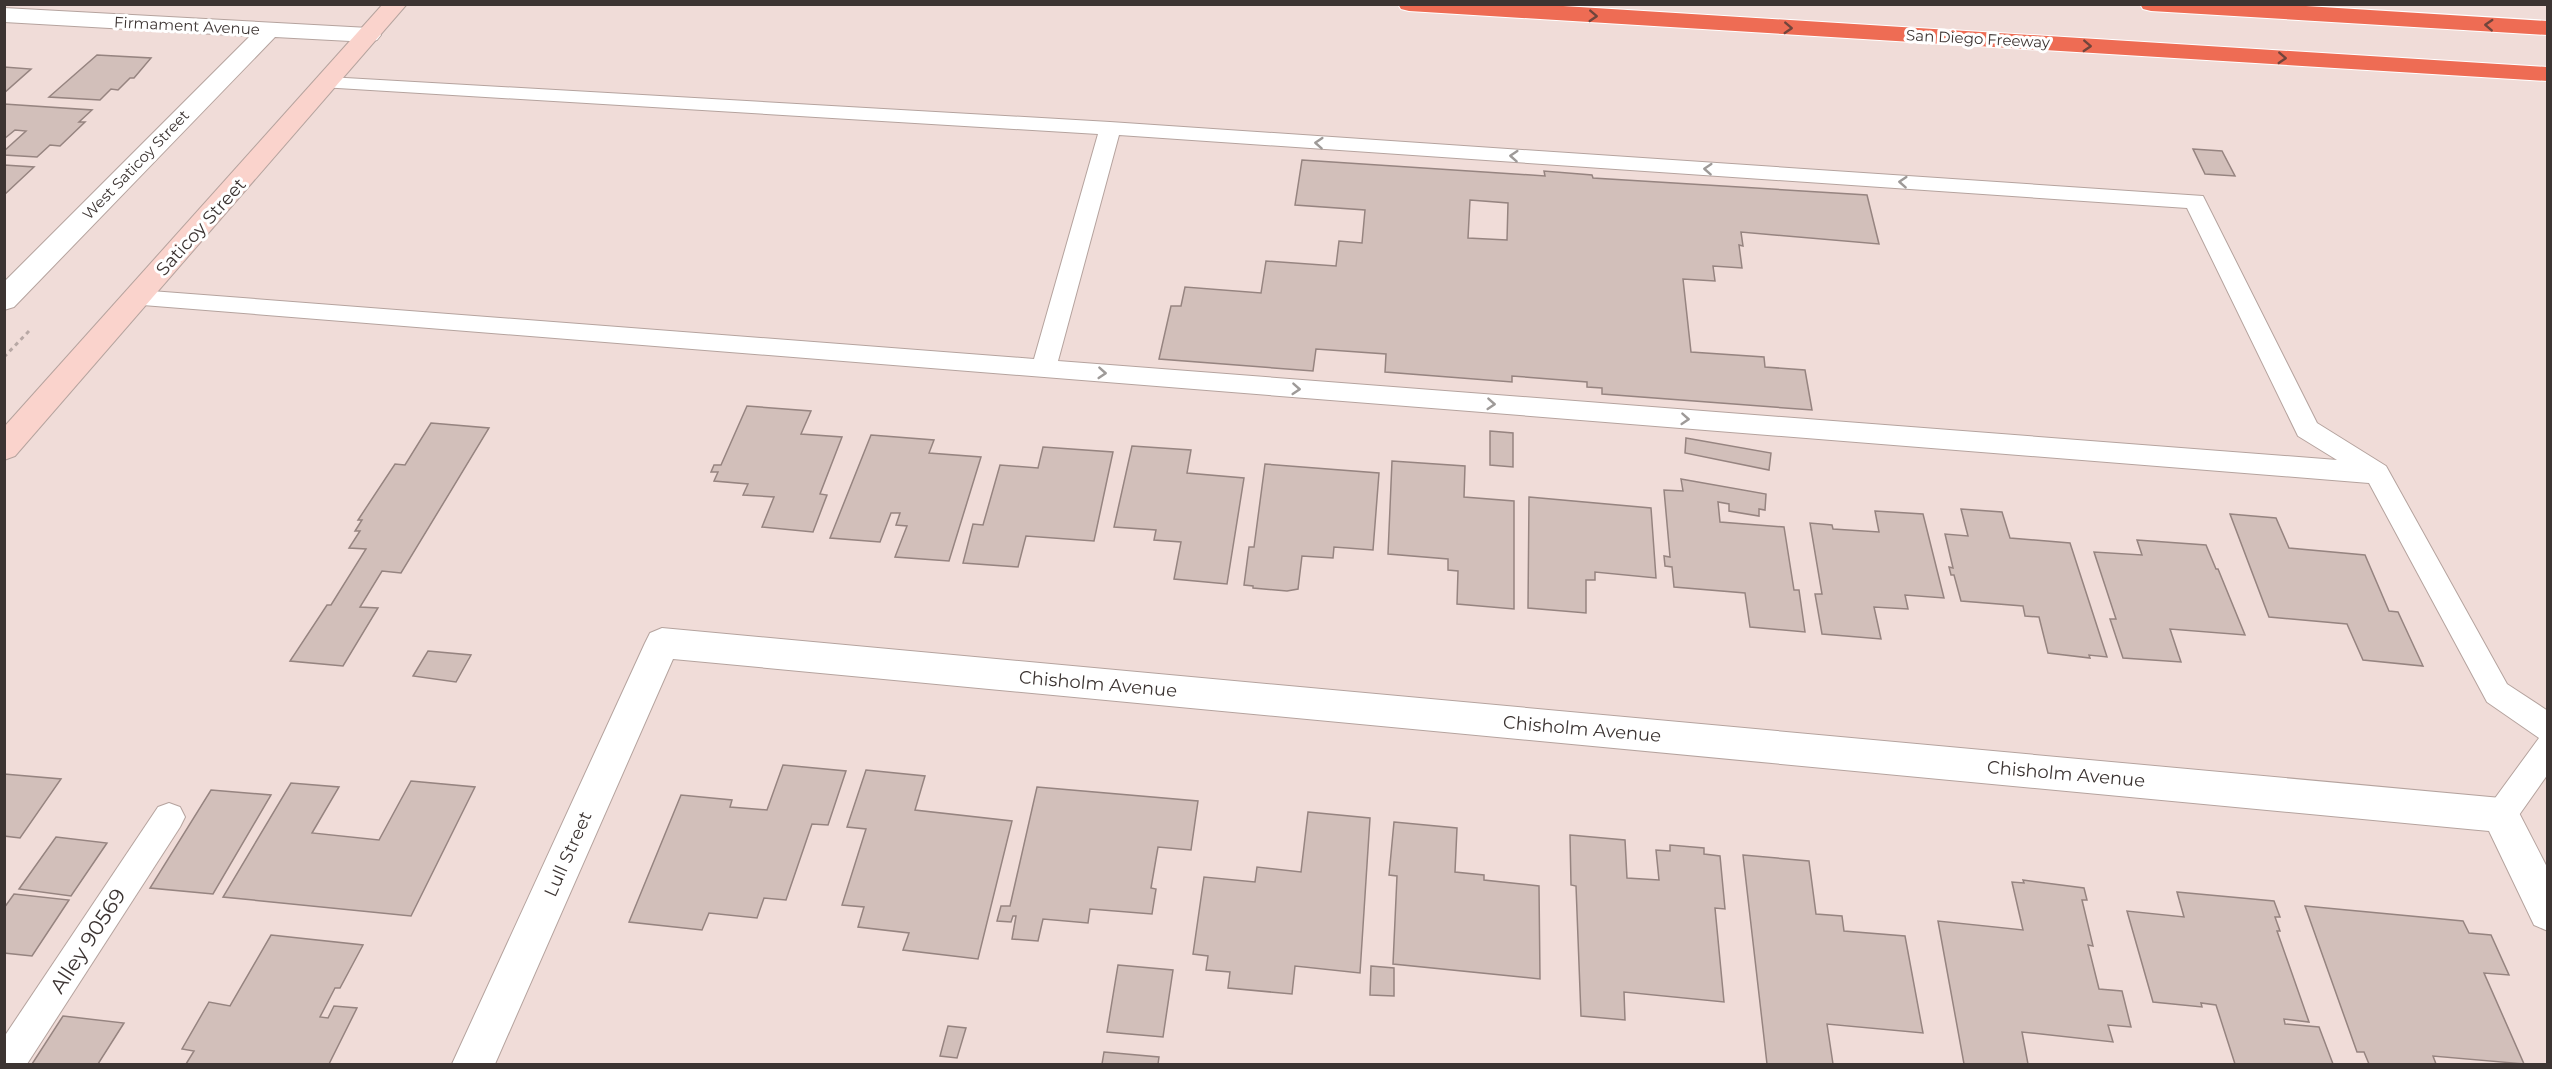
<svg xmlns="http://www.w3.org/2000/svg" width="2552" height="1069" font-family="Montserrat,sans-serif">
<style>
.building{fill:#d2bfba;stroke:#968480;stroke-width:1.5;fill-rule:evenodd}
.lines{fill:none;stroke-linecap:round;stroke-linejoin:round}
.service-casing{stroke:#b5a39e;stroke-width:2}
.minor-casing{stroke:#b5a39e;stroke-width:2}
.secondary-casing{stroke:#b5a39e;stroke-width:2}
.motorway-casing{stroke:#fff;stroke-width:2}
.path{stroke:#b8a8a5;stroke-width:3;stroke-dasharray:4 4;stroke-linecap:butt}
.service{fill:#fff;fill-rule:evenodd}
.minor{fill:#fff;fill-rule:evenodd}
.secondary{fill:#fad3cc;fill-rule:evenodd}
.motorway{fill:#ee6c54;fill-rule:evenodd}
.oneway{stroke:#71453c}
.oneway2{stroke:#9e9a98}
.labels{text-anchor:middle;stroke-width:6;stroke-linejoin:round;paint-order:stroke}
.far-street-label{font-size:15px;fill:#3c3432;stroke:#fff}
.street-label{font-size:18px;fill:#3c3432;stroke:#fff}
.near-street-label{font-size:21px;fill:#3c3432;stroke:#fff}
</style>
<rect width="100%" height="100%" fill="#f0dcd8"/>
<g class="building">
<polygon points="97,55 151,58 134,78 130,78 118,90 111,89 100,100 49,97"/>
<polygon points="4,67 31,69 4,93"/>
<polygon points="4,104 92,110 79,122 85,122 60,146 50,145 37,157 4,155 4,151 26,131 15,130 4,139"/>
<polygon points="2193,149 2222,151 2235,176 2205,174"/>
<path d="M1302,160L1545,176L1544,171L1592,175L1593,178L1867,195L1879,244L1741,232L1743,246L1739,245L1742,268L1713,266L1715,281L1683,279L1691,352L1764,357L1765,367L1805,370L1812,410L1602,394V388L1587,387V382L1512,376V382L1385,372L1386,354L1316,349L1313,371L1159,359L1171,306H1181L1185,287L1261,293L1266,261L1336,266L1339,241L1362,243L1365,210L1295,205ZM1470,200L1508,203L1507,240L1468,238Z"/>
<polygon points="4,165 34,167 4,195"/>
<polygon points="747,406 811,411 801,434 842,437 820,494 827,495 813,532 762,527 774,497 743,495 748,484 714,481 718,472 711,472 714,465 721,465"/>
<polygon points="431,423 489,428 401,573 382,571 360,607 378,608 343,666 290,661 327,605 331,605 366,549 349,548 360,531 355,531 362,520 358,520 395,464 405,465"/>
<polygon points="1490,431 1513,433 1513,467 1490,465"/>
<polygon points="871,435 934,440 929,453 981,457 949,561 895,557 907,526 896,525 900,513 891,513 880,542 830,538"/>
<polygon points="1686,438 1771,453 1769,470 1685,453"/>
<polygon points="1132,446 1191,450 1187,473 1244,478 1227,584 1174,579 1181,542 1154,540 1156,530 1114,527"/>
<polygon points="1043,447 1113,452 1094,541 1026,536 1018,567 963,563 973,524 983,525 1000,465 1038,468"/>
<polygon points="1392,461 1465,466 1464,497 1514,501 1514,609 1457,604 1458,571 1448,570 1448,559 1388,554"/>
<polygon points="1265,464 1379,473 1373,550 1334,547 1333,558 1302,556 1298,589 1287,591 1253,588 1253,586 1244,585 1249,547 1254,547"/>
<polygon points="1681,479 1766,494 1765,510 1759,509 1759,516 1729,511 1729,504 1718,502 1720,522 1784,527 1794,590 1799,590 1805,632 1750,627 1745,593 1674,587 1672,567 1665,566 1664,556 1670,557 1664,490 1683,491"/>
<polygon points="1529,497 1651,508 1656,578 1595,572 1595,580 1586,580 1586,613 1528,608"/>
<polygon points="1961,509 2002,512 2010,538 2070,543 2107,657 2089,655 2090,658 2048,653 2039,617 2025,616 2023,606 1961,601 1954,575 1951,575 1949,567 1953,568 1945,534 1968,536"/>
<polygon points="1875,511 1923,514 1944,598 1905,595 1908,609 1874,607 1881,639 1822,634 1815,594 1822,594 1810,523 1832,525 1833,529 1879,532"/>
<polygon points="2230,514 2276,518 2289,548 2365,555 2389,611 2398,612 2423,666 2363,660 2347,624 2269,617"/>
<polygon points="2137,540 2206,545 2216,569 2218,569 2245,635 2170,629 2181,662 2123,658 2110,619 2116,619 2094,552 2142,555"/>
<polygon points="428,651 471,655 456,682 413,676"/>
<polygon points="783,765 846,771 828,825 812,824 786,900 764,898 757,918 709,913 702,930 629,922 681,795 732,800 730,807 767,810"/>
<polygon points="866,770 925,776 915,810 1012,821 978,959 903,950 909,933 858,927 864,907 842,905 866,829 847,827"/>
<polygon points="4,774 61,779 20,838 4,836"/>
<polygon points="411,781 475,787 411,916 223,897 291,783 339,787 312,833 379,840"/>
<polygon points="1037,787 1198,801 1191,850 1158,847 1151,888 1156,889 1152,914 1090,909 1088,923 1043,919 1038,941 1012,939 1016,916 1013,916 1011,922 997,921 1001,906 1010,906"/>
<polygon points="211,790 271,795 213,894 150,888"/>
<polygon points="1308,812 1370,818 1360,973 1295,966 1292,994 1228,988 1230,972 1206,970 1208,956 1193,954 1204,877 1255,882 1257,867 1301,872"/>
<polygon points="1394,822 1457,828 1455,872 1484,875 1484,880 1539,886 1540,979 1393,964 1397,876 1389,875"/>
<polygon points="1570,835 1625,840 1627,878 1659,880 1656,850 1670,851 1670,845 1704,848 1704,854 1720,856 1725,909 1715,908 1724,1002 1624,992 1625,1020 1581,1016 1576,886 1571,885"/>
<polygon points="56,837 107,843 71,896 19,889"/>
<polygon points="1743,855 1809,861 1816,914 1842,916 1844,931 1905,936 1923,1033 1827,1024 1833,1064 1767,1064"/>
<polygon points="2023,880 2084,888 2087,900 2082,900 2093,946 2088,945 2099,989 2122,991 2131,1027 2108,1025 2113,1042 2022,1032 2028,1064 1964,1064 1938,921 2023,930 2012,882 2024,883"/>
<polygon points="2177,892 2274,901 2280,917 2275,917 2280,931 2277,931 2309,1022 2284,1019 2285,1024 2319,1027 2333,1064 2235,1064 2216,1005 2201,1003 2202,1007 2153,1002 2127,911 2184,917"/>
<polygon points="14,894 69,900 32,956 4,953 4,908"/>
<polygon points="2305,906 2463,921 2469,933 2491,935 2509,975 2484,973 2524,1064 2433,1056 2436,1064 2369,1064 2364,1052 2357,1052"/>
<polygon points="271,935 363,945 340,988 335,988 320,1017 328,1018 334,1006 357,1008 329,1064 186,1064 194,1051 182,1049 209,1002 230,1006"/>
<polygon points="1118,965 1173,970 1163,1037 1107,1032"/>
<polygon points="1371,966 1394,968 1394,996 1370,995"/>
<polygon points="63,1016 124,1023 98,1064 32,1064"/>
<polygon points="948,1026 966,1028 957,1058 940,1056"/>
<polygon points="1104,1052 1159,1057 1158,1064 1102,1064"/>
</g>
<g class="lines">
<g class="service-casing">
<g id="service">
<path d="M328,77L1110,122L2203,196L2317,423L2386,466L2507,684L2548,711V774L2512,825L2501,829L2490,825L2485,815L2490,805L2539,738L2487,702L2369,483L130,304L126,298L130,292L138,290L1034,359L1098,134L321,87L318,83L321,79ZM1119,135L2187,208L2298,436L2337,460L1058,361Z"/>
<polygon points="169,803 180,807 185,817 180,827 27,1064 4,1064 4,1037 158,807"/>
</g>
</g>
<g class="minor-casing">
<g id="minor">
<polygon points="4,8 369,28 377,30 381,35 377,40 369,42 275,37 14,307 4,310 4,282 250,36 4,22"/>
<polygon points="662,628 2501,798 2514,803 2548,869 2548,931 2534,925 2489,831 673,659 495,1064 452,1064 645,643 650,633"/>
</g>
</g>
<g class="secondary-casing">
<polygon id="secondary" points="383,4 407,4 15,456 4,460 4,427"/>
</g>
<g class="motorway-casing">
<g id="motorway">
<polygon points="1398,4 1531,4 2548,67 2548,81 1409,11 1401,9"/>
<polygon points="2140,4 2275,4 2548,21 2548,35 2151,11 2143,9"/>
</g>
</g>
<polyline class="path" points="4,357 30,330"/>
<use href="#service" class="service"/>
<use href="#minor" class="minor"/>
<use href="#secondary" class="secondary"/>
<use href="#motorway" class="motorway"/>
</g>
<defs><path id="oneway-chevron" d="M-2-3.5L2.5 0L-2 3.5" fill="none" stroke-width="1.6" stroke-linecap="round" stroke-linejoin="round" transform="scale(1.5)"/></defs>
<g class="oneway">
<use href="#oneway-chevron" transform="translate(1593 16) rotate(3)"/>
<use href="#oneway-chevron" transform="translate(2489 25) rotate(-177)"/>
<use href="#oneway-chevron" transform="translate(1788 28) rotate(3)"/>
<use href="#oneway-chevron" transform="translate(2087 46) rotate(3)"/>
<use href="#oneway-chevron" transform="translate(2282 58) rotate(3)"/>
</g>
<g class="oneway2">
<use href="#oneway-chevron" transform="translate(1319 143) rotate(-176)"/>
<use href="#oneway-chevron" transform="translate(1514 156) rotate(-176)"/>
<use href="#oneway-chevron" transform="translate(1708 169) rotate(-176)"/>
<use href="#oneway-chevron" transform="translate(1903 182) rotate(-176)"/>
<use href="#oneway-chevron" transform="translate(1102 373) rotate(4)"/>
<use href="#oneway-chevron" transform="translate(1296 389) rotate(4)"/>
<use href="#oneway-chevron" transform="translate(1491 404) rotate(4)"/>
<use href="#oneway-chevron" transform="translate(1685 419) rotate(4)"/>
</g>
<g class="labels">
<g class="far-street-label">
<text transform="translate(187 26) rotate(3)" y="5">Firmament Avenue</text>
<text transform="translate(1978 39) rotate(3)" y="5">San Diego Freeway</text>
<text transform="translate(136 165) rotate(-46)" y="5">West Saticoy Street</text>
</g>
<g class="street-label">
<text transform="translate(201 227) rotate(-48)" y="6">Saticoy Street</text>
<text transform="translate(1098 684) rotate(5)" y="6">Chisholm Avenue</text>
<text transform="translate(1582 729) rotate(5)" y="6">Chisholm Avenue</text>
<text transform="translate(2066 774) rotate(5)" y="6">Chisholm Avenue</text>
<text transform="translate(568 854) rotate(-66)" y="6">Lull Street</text>
</g>
<g class="near-street-label">
<text transform="translate(88 941) rotate(-57)" y="7">Alley 90569</text>
</g>
</g>
<rect width="2552" height="1069" fill="none" stroke="#3c3432" stroke-width="12"/>
</svg>
